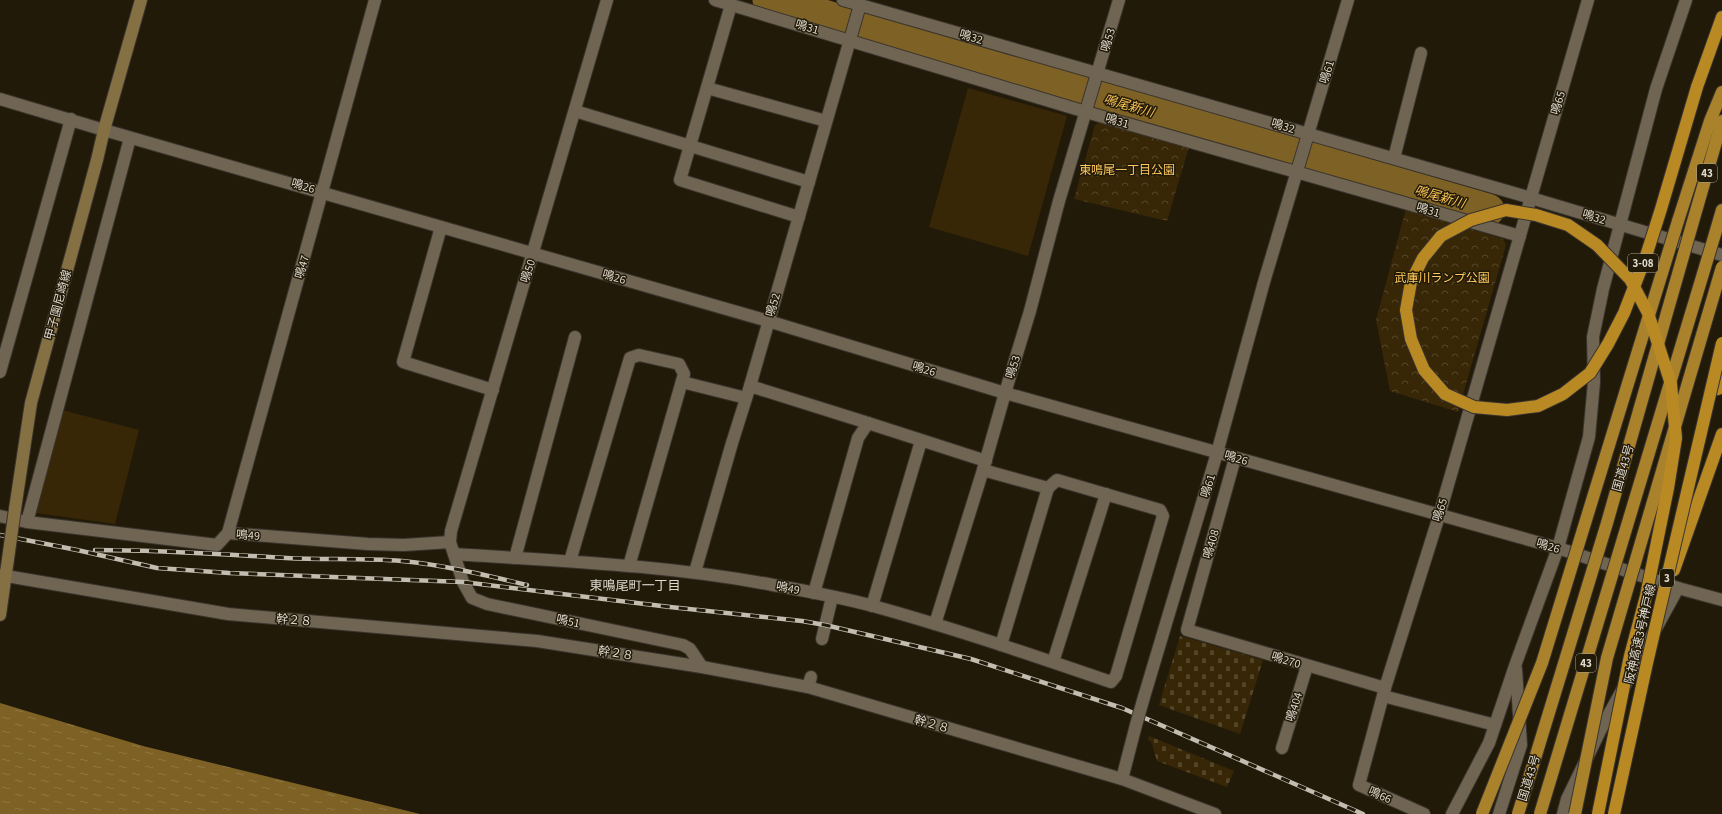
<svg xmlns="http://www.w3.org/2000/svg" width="1722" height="814" font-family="'Source Sans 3','Noto Sans JP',sans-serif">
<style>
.cemetery{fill:url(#cemetery-stones)}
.park{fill:url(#park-crowns)}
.garden{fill:#372706}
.water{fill:url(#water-ripples)}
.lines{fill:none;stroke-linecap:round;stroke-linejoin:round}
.river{stroke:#7e6124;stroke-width:33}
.pedestrian-casing{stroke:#3a342e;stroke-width:14}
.minor-casing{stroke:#3a342e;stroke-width:14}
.tertiary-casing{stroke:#3a342e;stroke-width:14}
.secondary-casing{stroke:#3a342e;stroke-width:14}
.trunk-casing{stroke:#3a342e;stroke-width:14}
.motorway-casing{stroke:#3a342e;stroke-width:14}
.pedestrian{stroke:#6f6552;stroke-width:12}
.minor{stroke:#6f6552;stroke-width:12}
.tertiary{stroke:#6f6552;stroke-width:12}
.secondary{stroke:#857044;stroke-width:12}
.trunk{stroke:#aa822c;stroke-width:12}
.motorway{stroke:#b98a23;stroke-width:12}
.rail-casing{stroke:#c3bcb1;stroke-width:4.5}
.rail{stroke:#221a09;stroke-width:3;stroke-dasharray:9;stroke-linecap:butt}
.tertiary-bridge-casing{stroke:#3a342e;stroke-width:14;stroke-linecap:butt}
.secondary-bridge-casing{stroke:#3a342e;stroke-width:14;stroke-linecap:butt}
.trunk-bridge-casing{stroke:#3a342e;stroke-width:14;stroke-linecap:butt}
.motorway-bridge-casing{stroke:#3a342e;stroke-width:14;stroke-linecap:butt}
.tertiary-bridge{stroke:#6f6552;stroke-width:12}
.secondary-bridge{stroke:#857044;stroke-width:12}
.trunk-bridge{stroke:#aa822c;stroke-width:12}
.motorway-bridge{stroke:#b98a23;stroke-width:12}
.labels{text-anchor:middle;stroke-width:3;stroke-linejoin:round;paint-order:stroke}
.shield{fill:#221a09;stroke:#a6a094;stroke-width:1}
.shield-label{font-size:11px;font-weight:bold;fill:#dfd9cf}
.street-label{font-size:12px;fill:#dfd9cf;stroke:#221a09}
.park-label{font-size:12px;fill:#fec95d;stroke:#221a09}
.water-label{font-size:13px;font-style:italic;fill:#f6c154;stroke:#221a09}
.neighbourhood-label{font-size:13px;fill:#dfd9cf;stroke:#221a09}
</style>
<defs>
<pattern id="cemetery-stones" width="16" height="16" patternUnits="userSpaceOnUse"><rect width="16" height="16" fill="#372706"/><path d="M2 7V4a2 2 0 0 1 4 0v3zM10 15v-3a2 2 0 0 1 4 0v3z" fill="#544629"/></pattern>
<pattern id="park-crowns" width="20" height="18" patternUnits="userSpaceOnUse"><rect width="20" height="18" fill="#372706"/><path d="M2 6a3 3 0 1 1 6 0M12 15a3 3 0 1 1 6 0" fill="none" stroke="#544629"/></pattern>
<pattern id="water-ripples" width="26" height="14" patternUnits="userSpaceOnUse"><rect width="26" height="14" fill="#7e6124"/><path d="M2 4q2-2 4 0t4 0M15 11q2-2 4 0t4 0" fill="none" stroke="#907743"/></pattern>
</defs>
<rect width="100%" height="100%" fill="#221a09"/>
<g class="cemetery">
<polygon points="1180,636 1263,660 1240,734 1159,705"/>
<polygon points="1149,736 1234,771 1227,787 1157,761 1151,741 1148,740"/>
</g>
<g class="park">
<polygon points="1103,121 1189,147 1167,221 1074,199 1095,125"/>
<polygon points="1406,209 1503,239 1506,245 1458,412 1390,391 1376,320"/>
</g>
<g class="garden">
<polygon points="968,88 1067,116 1028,256 929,227"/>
<polygon points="62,410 139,430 115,524 36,513"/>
</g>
<polygon class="water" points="0,703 143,746 420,814 0,814"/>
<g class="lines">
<polyline class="river" points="769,0 1488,210"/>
<g class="pedestrian-casing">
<g id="pedestrian">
<polyline points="822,639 832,597"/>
<polyline points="808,687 811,677"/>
</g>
</g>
<g class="minor-casing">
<g id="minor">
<polyline points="607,0 451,531 450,542 463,582 472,598 487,604 683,645 690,649 702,667"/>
<polyline points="715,0 1086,112 1520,236"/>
<polyline points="843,0 1531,198 1722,255"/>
<polyline points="731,5 680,180 799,217"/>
<polyline points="707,88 826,121"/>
<polyline points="575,111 809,182"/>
<polyline points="104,130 768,321 1005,393 1558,548"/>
<polyline points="1394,158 1421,53"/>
<polyline points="441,227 403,362 493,390"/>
<polyline points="0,372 71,119"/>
<polyline points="682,382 746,398"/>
<polyline points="750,386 868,423"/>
<polyline points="1235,458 1187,630 1385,688"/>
<polyline points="0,516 27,522 217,545 228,533 368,544 404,545 450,542"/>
<polyline points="27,522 130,138"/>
<polyline points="228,533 375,0"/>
<path d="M454,554C560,561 668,565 773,585C806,591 840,597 873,606C953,628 1032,655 1111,682L1116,676L1163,516L1160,510L1057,480L1048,488L983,470"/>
<polyline points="515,558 575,337"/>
<polyline points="570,561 630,358 639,355 679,364 684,374 629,566"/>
<polyline points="695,572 732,443 750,386 860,5"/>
<polyline points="814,593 858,438 868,423 986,461"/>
<polyline points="872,606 921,441"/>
<polyline points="935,624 983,470 1005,393 1030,311 1059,201 1119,0"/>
<polyline points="1001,645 1048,488"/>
<polyline points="1053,662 1106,494"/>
<polyline points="1383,696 1495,725"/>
<polyline points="1282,748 1307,666"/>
<polyline points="1424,814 1359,785 1385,688 1439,516 1588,0"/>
<polyline points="1452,814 1489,743 1516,663 1558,548 1589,437 1594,382 1593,337 1603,289 1656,89 1686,0"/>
<polyline points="1499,814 1521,745 1516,669"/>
<polyline points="1563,814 1567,799 1602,727 1678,588"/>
</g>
</g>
<g class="tertiary-casing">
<g id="tertiary">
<polyline points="0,99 104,130"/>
<polyline points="1558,548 1678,588 1722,600"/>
<polyline points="0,575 228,614 537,641 702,667 808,687 1122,779 1215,814"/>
<polyline points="1144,697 1217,453 1264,282 1348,0"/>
<polyline points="1122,779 1136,725"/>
</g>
</g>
<g class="secondary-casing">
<g id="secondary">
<polyline points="15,509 31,403 97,160 104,130 141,0"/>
<polyline points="0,615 8,559"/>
</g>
</g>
<g class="trunk-casing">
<g id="trunk">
<polyline points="1678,221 1710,121 1722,92"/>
<polyline points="1692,225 1722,121"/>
<polyline points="1715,234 1722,210"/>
</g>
</g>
<g class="motorway-casing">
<g id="motorway">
<polyline points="1697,87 1722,17"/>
<polyline points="1718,389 1722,375"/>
<polyline points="1674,570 1722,434"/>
</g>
</g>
<use href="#pedestrian" class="pedestrian"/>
<use href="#minor" class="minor"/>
<use href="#tertiary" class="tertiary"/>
<use href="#secondary" class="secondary"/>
<use href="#trunk" class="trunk"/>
<use href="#motorway" class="motorway"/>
<g class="rail-casing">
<g id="rail">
<polyline points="0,535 77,550 157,568 229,573 463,582 670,607 802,621 825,625 971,659 1122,708 1363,814"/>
<path d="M95,550C159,550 223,554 286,558C325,560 363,558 402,561C444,565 485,575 527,585"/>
</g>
</g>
<use href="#rail" class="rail"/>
<g class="tertiary-bridge-casing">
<polyline id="tertiary-bridge" points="1136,725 1144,697"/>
</g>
<g class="secondary-bridge-casing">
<polyline id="secondary-bridge" points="8,559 15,509"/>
</g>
<g class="trunk-bridge-casing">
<g id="trunk-bridge">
<polyline points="1482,814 1542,663 1678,221"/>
<polyline points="1518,814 1607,523 1692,225"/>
<polyline points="1540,814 1715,234"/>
<polyline points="1575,814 1607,658 1722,267"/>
</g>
</g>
<g class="motorway-bridge-casing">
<g id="motorway-bridge">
<polyline points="1598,814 1630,656 1646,596 1668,488 1676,438 1671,384 1648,313 1630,279 1597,245 1568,225 1536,215 1506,210 1471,220 1441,236 1423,258 1411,282 1406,310 1411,339 1424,370 1445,394 1474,407 1507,410 1538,406 1563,394 1590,373 1608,344 1624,313 1646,256 1661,209 1697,87"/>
<polyline points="1614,814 1647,663 1722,343"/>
</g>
</g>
<use href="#tertiary-bridge" class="tertiary-bridge"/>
<use href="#secondary-bridge" class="secondary-bridge"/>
<use href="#trunk-bridge" class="trunk-bridge"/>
<use href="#motorway-bridge" class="motorway-bridge"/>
</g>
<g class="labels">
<g class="shield">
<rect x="1697" y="164" width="20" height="18" rx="3"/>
<rect x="1628" y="254" width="30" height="18" rx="3"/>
<rect x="1660" y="569" width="14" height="18" rx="3"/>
<rect x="1576" y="654" width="20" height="18" rx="3"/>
</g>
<g class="shield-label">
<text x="1707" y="177">43</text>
<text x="1643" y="267">3-08</text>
<text x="1667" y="582">3</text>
<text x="1586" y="667">43</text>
</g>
<g class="street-label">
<text transform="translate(807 27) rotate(16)" y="4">鳴31</text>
<text transform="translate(971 37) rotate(16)" y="4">鳴32</text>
<text transform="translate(1108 40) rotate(-74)" y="4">鳴53</text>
<text transform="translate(1327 72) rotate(-73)" y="4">鳴61</text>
<text transform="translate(1558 103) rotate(-74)" y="4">鳴65</text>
<text transform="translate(1117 121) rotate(16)" y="4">鳴31</text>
<text transform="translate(1283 126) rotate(16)" y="4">鳴32</text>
<text transform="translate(303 186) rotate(16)" y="4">鳴26</text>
<text transform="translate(1428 210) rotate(16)" y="4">鳴31</text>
<text transform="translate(1594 217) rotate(17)" y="4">鳴32</text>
<text transform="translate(302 267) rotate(-75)" y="4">鳴47</text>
<text transform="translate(528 271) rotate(-73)" y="4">鳴50</text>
<text transform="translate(614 277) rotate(16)" y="4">鳴26</text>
<text transform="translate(58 305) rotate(-75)" y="4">甲子園尼崎線</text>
<text transform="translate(773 305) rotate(-74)" y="4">鳴52</text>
<text transform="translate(1013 367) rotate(-73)" y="4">鳴53</text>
<text transform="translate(924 369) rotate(17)" y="4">鳴26</text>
<text transform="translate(1236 458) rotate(16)" y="4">鳴26</text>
<text transform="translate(1623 468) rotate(-74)" y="4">国道43号</text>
<text transform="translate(1208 486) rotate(-73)" y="4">鳴61</text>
<text transform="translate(1440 510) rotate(-73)" y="4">鳴65</text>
<text transform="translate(248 535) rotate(4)" y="4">鳴49</text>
<text transform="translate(1211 544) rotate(-74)" y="4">鳴408</text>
<text transform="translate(1548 546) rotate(16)" y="4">鳴26</text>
<text transform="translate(788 588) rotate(11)" y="4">鳴49</text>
<text transform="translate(294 620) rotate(5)" y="4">幹２８</text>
<text transform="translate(568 621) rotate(12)" y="4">鳴51</text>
<text transform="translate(1640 634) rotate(-77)" y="4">阪神高速3号神戸線</text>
<text transform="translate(616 653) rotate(9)" y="4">幹２８</text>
<text transform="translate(1286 660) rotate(17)" y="4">鳴270</text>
<text transform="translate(1294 707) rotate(-73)" y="4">鳴404</text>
<text transform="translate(932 724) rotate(16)" y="4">幹２８</text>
<text transform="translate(1529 778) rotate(-73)" y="4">国道43号</text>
<text transform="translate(1380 795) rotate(24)" y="4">鳴66</text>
</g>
<g class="park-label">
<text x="1127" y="174">東鳴尾一丁目公園</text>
<text x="1442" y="282">武庫川ランプ公園</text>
</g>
<g class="water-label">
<text transform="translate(1129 105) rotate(16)" y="5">鳴尾新川</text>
<text transform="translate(1440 196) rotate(16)" y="5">鳴尾新川</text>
</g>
<g class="neighbourhood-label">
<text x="635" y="590">東鳴尾町一丁目</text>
</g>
</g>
</svg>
